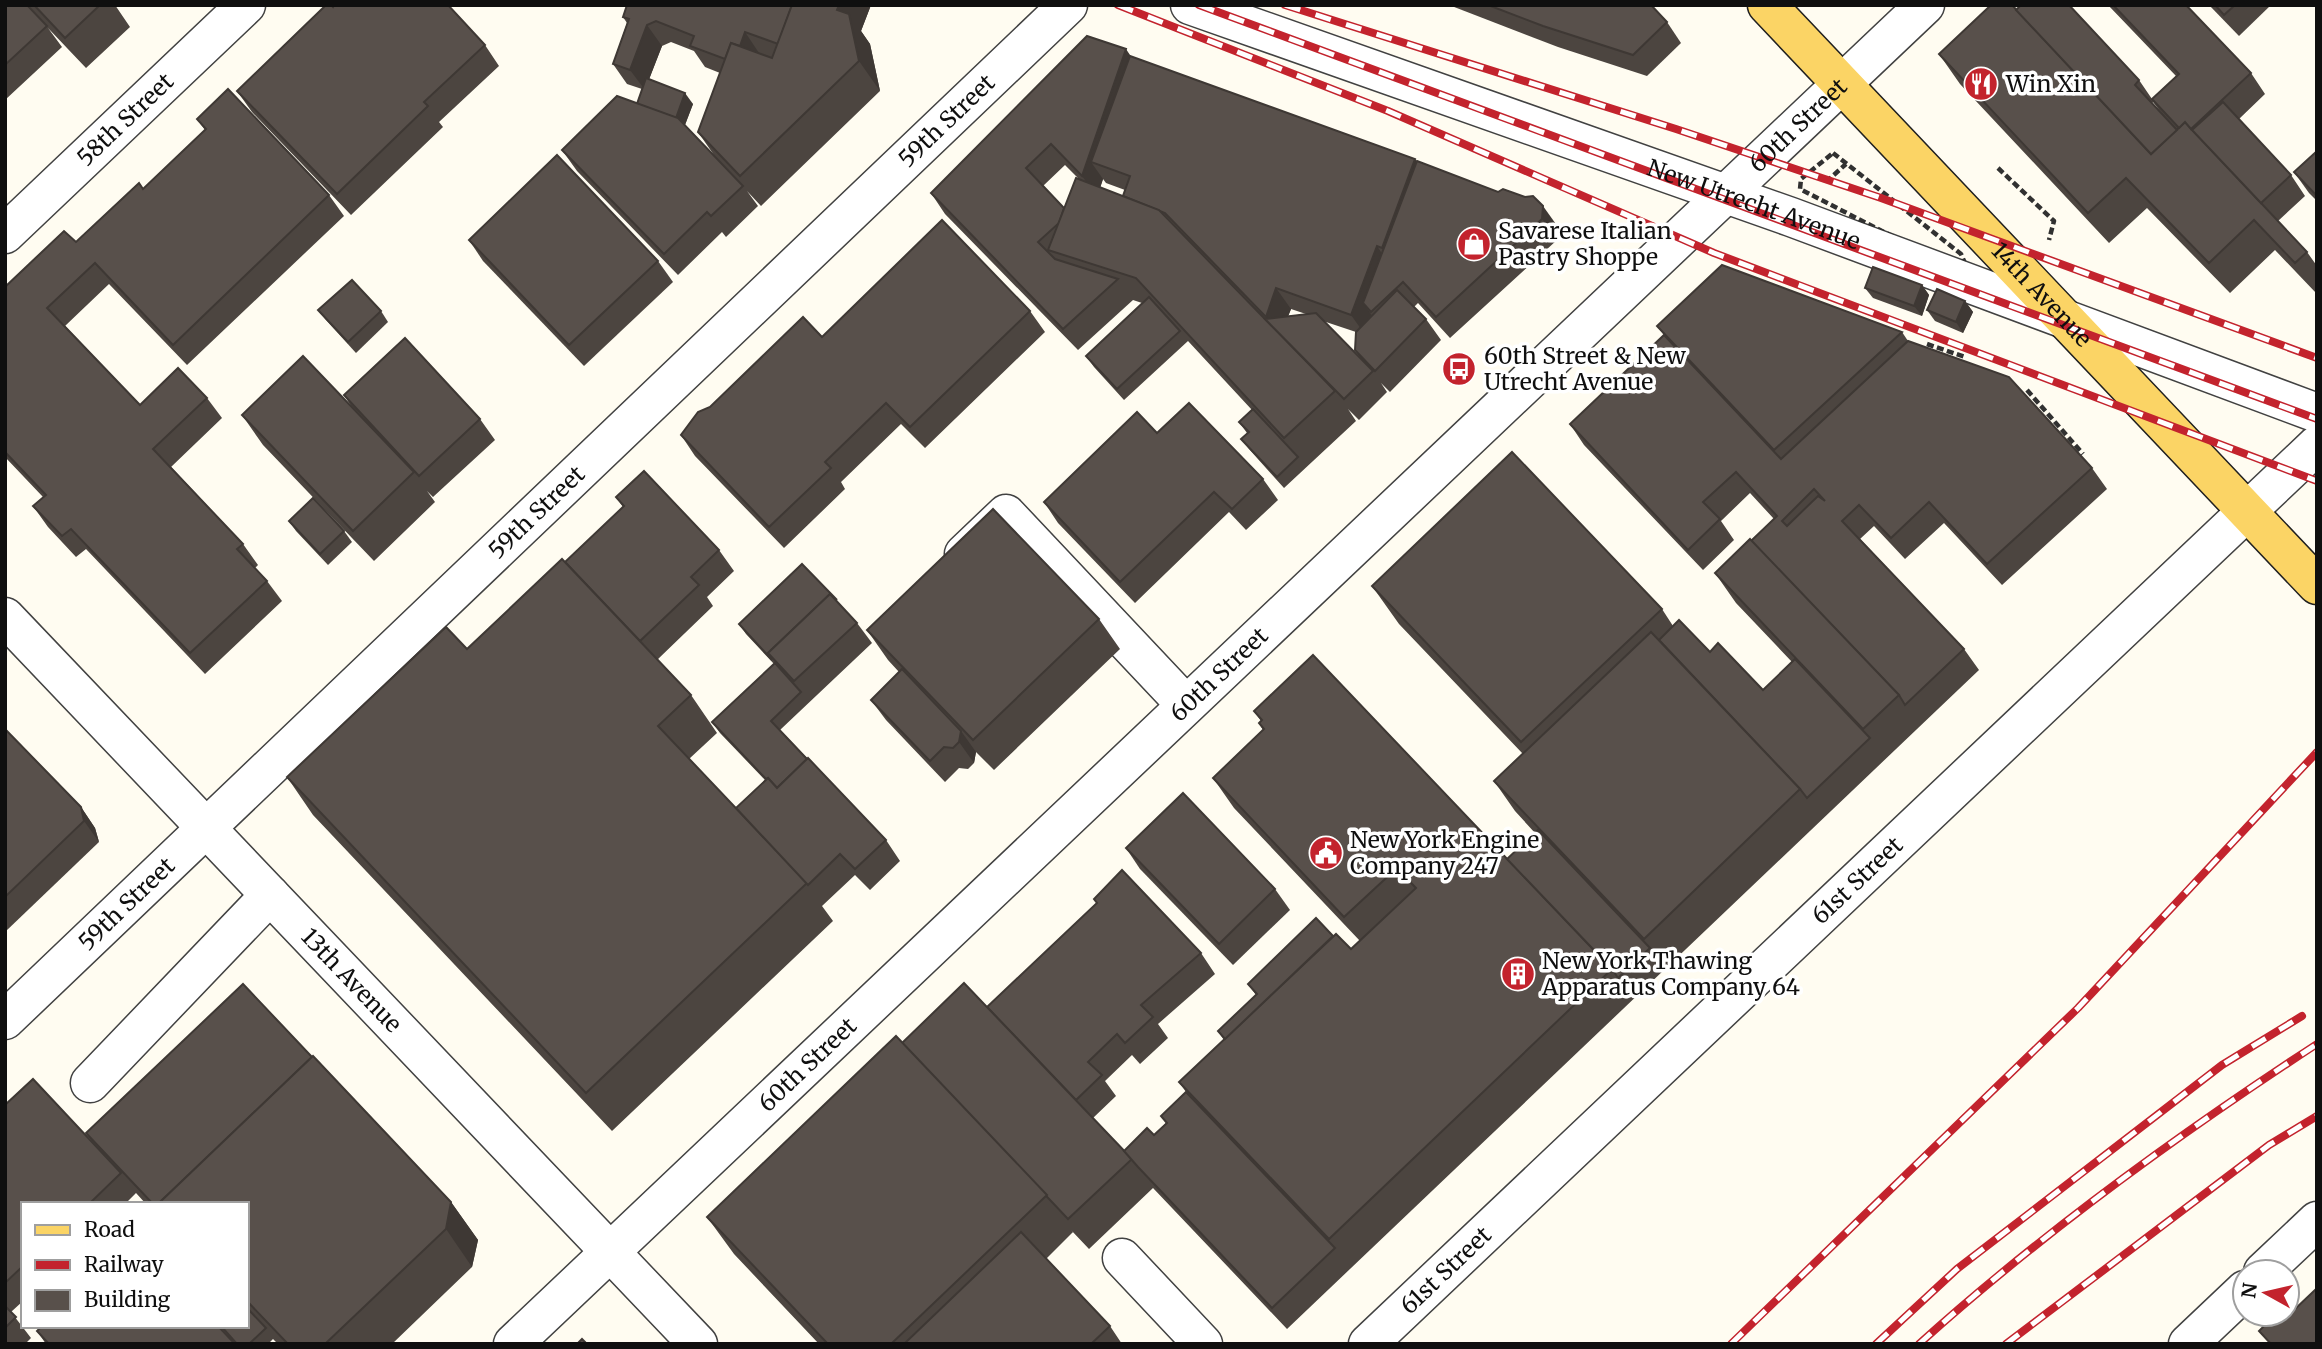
<svg xmlns="http://www.w3.org/2000/svg" width="2322" height="1349" font-family="Merriweather,serif">
<style>
.lines{fill:none;stroke-linecap:round;stroke-linejoin:round}
.minor-casing{stroke:#424242;stroke-width:41}
.major-casing{stroke:#202020;stroke-width:41}
.path{stroke:#313131;stroke-width:4.5;stroke-dasharray:7 3.5;stroke-linecap:butt}
.minor{stroke:#fff;stroke-width:38}
.major{stroke:#fbd465;stroke-width:38}
.rail-casing{stroke:#c3232d;stroke-width:8}
.rail{stroke:#fff;stroke-width:5;stroke-dasharray:16;stroke-linecap:butt}
.wall{fill:#4c4540;fill-rule:evenodd}
.shaded-wall{fill:#3e3834}
.building{fill:#58504b;stroke:#3e3834;stroke-width:2;fill-rule:evenodd}
.labels{text-anchor:middle;stroke-width:7;stroke-linejoin:round;paint-order:stroke}
.poi-label{font-size:23px;fill:#0f0f0f;stroke:#fff;text-anchor:start}
.street-label{font-size:23px;fill:#0f0f0f;stroke:#fff}
</style>
<rect width="100%" height="100%" fill="#fffcf1"/>
<g class="lines">
<g class="minor-casing">
<g id="minor">
<path id="s1" d="M1190,5L1791,217L2317,413"/>
<path id="s2" d="M5,234L246,5"/>
<polyline points="964,554 1006,514 1186,705"/>
<path id="s3" d="M5,617L698,1344"/>
<path id="s4" d="M5,1020L1068,5"/>
<polyline points="90,1083 270,895"/>
<polyline points="1122,1258 1203,1344"/>
<polyline points="2263,1272 2317,1221"/>
<path id="s5" d="M513,1344L1925,5"/>
<path id="s6" d="M1368,1344L2317,445"/>
<polyline points="2188,1344 2245,1290"/>
</g>
</g>
<g class="major-casing">
<g id="major">
<path id="s7" d="M1767,5L2317,585"/>
</g>
</g>
<g class="path">
<polygon points="1833,153 1961,254 1964,261 1960,267 1952,267 1800,189 1801,179"/>
<polyline points="1998,168 2054,221 2049,240"/>
<polyline points="1826,182 1846,164"/>
<polyline points="1927,344 1965,357"/>
<polyline points="2027,390 2083,454"/>
</g>
<use href="#minor" class="minor"/>
<use href="#major" class="major"/>
<g class="rail-casing">
<g id="rail">
<polyline points="1118,5 1388,111 1714,253 2317,481"/>
<polyline points="1199,5 2317,419"/>
<polyline points="1285,5 1676,129 1881,198 2317,358"/>
<polyline points="1731,1344 2078,1008 2317,752"/>
<polyline points="1876,1344 1957,1269 2222,1065 2302,1016"/>
<path d="M1919,1344C2041,1234 2179,1134 2317,1044"/>
<polyline points="2006,1344 2269,1145 2317,1116"/>
</g>
</g>
<use href="#rail" class="rail"/>
</g>
<g class="wall">
<polygon points="5,5 115,5 130,27 86,68 48,28 62,47 5,100"/>
<path d="M627,5H871L861,31L870,44L880,91L761,206L747,191L758,206L726,237L722,232L678,275L577,171L562,150L637,104L642,89L627,84L613,64L627,23L623,17ZM671,42L694,51L705,67L720,73L698,132L716,158L685,125L693,104L649,79L662,46Z"/>
<polygon points="1449,5 1651,5 1667,22 1681,43 1647,76 1558,47"/>
<path d="M2108,5H2186L2251,73L2265,94L2239,119L2291,175L2305,196L2278,221L2307,252L2317,266V292L2316,293L2275,250L2230,293L2147,208L2109,243L1960,84L1939,54L2016,10L2139,80L2152,99L2176,76ZM2153,102L2163,115L2152,103Z"/>
<polygon points="2209,5 2271,5 2239,36"/>
<polygon points="333,7 485,45 499,66 439,122 443,127 351,215 252,112 237,91"/>
<path d="M1130,56L1415,159L1417,163L1498,192L1558,227L1557,240L1450,338L1418,303L1414,307L1426,319L1441,340L1390,392L1381,383L1387,392L1359,420L1348,409L1356,421L1284,488L1249,449L1241,439L1247,433L1239,422L1252,410L1188,341L1124,400L1094,367L1086,356L1142,303L1133,300L1078,350L945,214L931,193ZM1065,165L1080,180L1064,208L1043,186ZM1103,179L1106,183L1125,190L1123,196L1100,188ZM1291,309L1306,314L1288,316ZM1323,321L1356,332L1355,350L1361,359Z"/>
<polygon points="197,119 329,195 344,216 187,365 109,284 65,326 140,405 207,398 222,418 171,467 243,544 258,565 255,568 267,581 282,601 205,674 86,549 76,557 48,527 33,506 43,497 5,457 5,287 76,242 143,189 205,130"/>
<polygon points="2317,151 2317,201 2309,193 2294,172"/>
<polygon points="469,240 658,261 673,282 584,366 483,261"/>
<polygon points="1922,285 1929,295 1922,316 1873,298 1865,288"/>
<polygon points="1965,301 1973,312 1963,333 1935,321 1927,310"/>
<polygon points="318,310 381,311 388,322 356,353 326,320"/>
<polygon points="1030,311 1045,332 925,448 901,424 841,482 845,489 784,548 695,456 681,435 710,407 822,337"/>
<polygon points="1657,326 1902,332 1908,341 2092,468 2107,489 2002,585 1944,523 1905,559 1874,526 1860,539 1964,649 1979,670 1287,1329 1153,1188 1089,1249 1071,1230 1073,1232 1046,1259 1110,1326 1122,1344 819,1344 734,1254 707,1217 902,1043 987,1007 1201,953 1215,974 1158,1024 1168,1038 1140,1064 1132,1055 1105,1081 1116,1096 1093,1118 1124,1151 1154,1135 1166,1123 1161,1116 1186,1092 1179,1082 1224,1040 1218,1031 1256,995 1248,984 1333,936 1351,949 1360,941 1234,808 1213,778 1263,730 1259,723 1261,721 1254,711 1507,859 1535,833 1515,811 1494,781 1523,754 1399,624 1372,586 1662,609 1673,626 1763,690 1792,662 1736,603 1715,573 1774,519 1750,493 1721,521 1734,540 1703,570 1584,445 1570,424 1664,335"/>
<polygon points="344,395 480,419 495,440 433,497 427,491 435,502 374,561 263,445 242,415 353,409"/>
<polygon points="1157,433 1263,479 1278,500 1246,530 1229,512 1135,603 1058,523 1044,502"/>
<polygon points="616,497 719,550 734,571 707,597 713,606 657,660 691,695 717,733 689,759 736,808 765,780 720,733 712,722 774,664 746,634 739,624 857,623 872,643 780,730 886,840 900,861 870,890 855,875 822,906 833,921 612,1131 313,815 287,777 467,649 565,562 623,507"/>
<polygon points="289,521 344,531 352,542 328,565 296,531"/>
<polygon points="1099,619 1120,649 994,770 974,750 976,752 974,763 968,769 959,768 945,782 886,720 871,700 899,672 888,660 867,630"/>
<polygon points="5,729 81,807 95,828 99,842 5,932"/>
<polygon points="1126,848 1275,889 1290,910 1233,965 1140,869"/>
<polygon points="5,1105 92,1142 86,1133 451,1202 478,1240 472,1267 392,1344 278,1344 273,1339 268,1344 46,1344 37,1331 42,1326 247,1326 247,1204 146,1204 136,1193 125,1204 23,1204 23,1301 11,1312 31,1338 25,1344 5,1344"/>
</g>
<g class="shaded-wall">
<polygon points="839,5 871,5 861,31 870,44 880,91 859,61 837,10"/>
<polygon points="647,25 662,46 645,90 630,70"/>
<polygon points="745,32 759,53 734,62"/>
<polygon points="1126,49 1140,70 1091,162 1103,179 1097,197 1082,176"/>
<polygon points="685,93 693,104 681,135 674,124"/>
<polygon points="1415,159 1429,180 1397,269 1382,248"/>
<polygon points="1543,206 1558,227 1557,240 1542,219"/>
<polygon points="1377,246 1391,267 1363,303 1373,317 1366,336 1351,315"/>
<polygon points="1922,285 1929,295 1922,316 1914,306"/>
<polygon points="1276,288 1291,309 1281,335 1273,327 1266,317"/>
<polygon points="1965,301 1973,312 1963,333 1956,322"/>
<polygon points="961,731 976,752 974,763 959,742"/>
<polygon points="81,807 95,828 99,842 84,821"/>
<polygon points="451,1202 478,1240 472,1267 446,1229"/>
</g>
<g class="building">
<polygon points="5,5 27,5 47,26 5,65"/>
<polygon points="34,5 100,5 65,38"/>
<polygon points="326,5 331,5 333,7 334,5 448,5 485,45 424,102 428,106 337,194 237,91"/>
<polygon points="627,5 792,5 778,44 745,32 740,46 731,43 725,59 690,46 694,36 656,21 647,25 630,70 613,64 629,19 623,17"/>
<polygon points="792,5 839,5 837,10 849,14 859,61 740,176 698,132 731,43 772,58"/>
<polygon points="1488,5 1651,5 1667,22 1633,55 1543,26"/>
<polygon points="1991,5 2012,5 2151,154 2185,122 2307,252 2295,263 2254,220 2209,263 2126,178 2088,213 1939,54"/>
<polygon points="2021,5 2069,5 2139,80 2135,85 2177,130 2151,154 2016,10"/>
<polygon points="2113,5 2186,5 2251,73 2191,129 2185,122 2179,128 2152,99 2179,74"/>
<polygon points="2215,5 2235,5 2224,15"/>
<polygon points="1087,36 1126,49 1082,176 1051,144 1026,168 1064,208 1059,223 1038,242 1055,259 1118,279 1063,329 931,193"/>
<polygon points="1130,56 1415,159 1382,248 1377,246 1351,315 1276,288 1266,317 1165,213 1123,196 1130,176 1091,162"/>
<polygon points="646,78 685,93 676,118 637,104"/>
<polygon points="228,89 329,195 173,345 95,263 47,308 140,405 178,368 207,398 153,449 243,544 237,549 267,581 190,653 71,529 62,536 33,506 46,495 5,452 5,287 64,231 76,242 139,183 143,189 206,129 197,119"/>
<polygon points="617,96 678,118 743,186 711,216 707,212 664,254 562,150"/>
<polygon points="2223,102 2291,175 2261,203 2192,130"/>
<polygon points="2317,151 2317,196 2294,172"/>
<polygon points="557,155 658,261 569,345 469,240"/>
<polygon points="1417,161 1498,192 1503,189 1525,197 1533,196 1543,206 1542,219 1436,317 1403,282 1371,312 1363,303"/>
<polygon points="1076,178 1159,210 1335,391 1284,438 1136,278 1048,250"/>
<polygon points="942,220 1030,311 910,427 886,403 825,462 831,468 769,527 681,435 698,412 710,407 803,317 822,337"/>
<polygon points="1722,265 1902,332 1774,450 1657,326"/>
<polygon points="1873,267 1922,285 1914,306 1865,288"/>
<polygon points="352,280 381,311 348,342 318,310"/>
<polygon points="1937,289 1965,301 1956,322 1927,310"/>
<polygon points="1397,290 1426,319 1375,371 1355,350 1356,332"/>
<polygon points="1149,297 1180,331 1117,389 1086,356"/>
<polygon points="1316,313 1373,371 1344,399 1265,319"/>
<path d="M1664,335L1781,459L1908,341L2009,377L2092,468L1987,564L1929,502L1891,538L1859,505L1842,521L1964,649L1905,705L1899,695L1751,541L1777,516L1736,472L1703,502L1720,519L1688,550L1570,424ZM1814,489L1825,501L1818,496L1787,526L1782,521Z"/>
<polygon points="405,338 480,419 419,476 344,395"/>
<polygon points="303,356 414,472 353,531 242,415"/>
<polygon points="1189,403 1263,479 1232,509 1214,492 1120,582 1044,502 1137,412 1157,433"/>
<polygon points="1253,409 1298,457 1277,477 1241,439 1249,432 1239,422"/>
<polygon points="1512,452 1662,609 1521,742 1372,586"/>
<polygon points="644,471 719,550 691,577 699,585 640,641 565,562 624,506 616,497"/>
<polygon points="313,498 344,531 320,554 289,521"/>
<polygon points="993,509 1099,619 973,740 867,630"/>
<polygon points="1750,539 1899,695 1863,729 1715,573"/>
<polygon points="562,559 691,695 658,726 807,883 586,1093 287,777 446,627 467,649"/>
<polygon points="802,564 837,600 830,594 768,653 772,660 739,624"/>
<polygon points="830,594 857,623 794,681 768,653"/>
<polygon points="1679,620 1710,652 1718,643 1763,690 1795,659 1870,738 1807,798 1800,789 1659,640"/>
<polygon points="1651,632 1800,789 1644,939 1494,781"/>
<polygon points="1313,655 1612,969 1329,1239 1179,1082 1336,934 1351,949 1416,888 1397,868 1344,917 1213,778 1264,729 1259,723 1262,720 1254,711"/>
<polygon points="775,663 801,692 771,721 807,759 777,788 768,778 766,779 712,722"/>
<polygon points="902,669 961,731 959,742 953,748 944,747 930,761 871,700"/>
<polygon points="5,729 81,807 84,821 5,897"/>
<polygon points="808,758 886,840 855,869 840,854 808,885 736,808 768,778 777,788"/>
<polygon points="1183,793 1275,889 1219,944 1126,848"/>
<polygon points="1538,830 1650,948 1618,978 1612,969 1507,859"/>
<polygon points="1122,870 1201,953 1141,1005 1153,1017 1125,1043 1117,1034 1088,1062 1102,1075 1076,1100 987,1007 1097,903 1094,899"/>
<polygon points="1316,918 1333,936 1225,1039 1218,1031 1257,994 1248,984"/>
<polygon points="964,983 1132,1159 1068,1219 902,1043"/>
<polygon points="243,984 312,1057 158,1204 153,1204 86,1133"/>
<polygon points="896,1036 1047,1195 891,1344 828,1344 707,1217"/>
<polygon points="313,1056 451,1202 446,1229 325,1344 288,1344 247,1301 247,1204 158,1204"/>
<polygon points="33,1079 121,1173 89,1204 23,1204 23,1266 5,1283 5,1105"/>
<polygon points="1186,1092 1335,1248 1272,1308 1138,1167 1124,1151 1147,1128 1154,1135 1167,1123 1161,1116"/>
<polygon points="1021,1232 1110,1326 1091,1344 904,1344"/>
<polygon points="2317,1288 2317,1344 2271,1344 2259,1331 2276,1314 2287,1314 2288,1303 2294,1310"/>
<polygon points="5,1306 16,1317 5,1328"/>
<polygon points="247,1308 266,1328 249,1344 237,1344 221,1326 247,1326"/>
<polygon points="42,1326 218,1326 235,1344 49,1344 37,1331"/>
<polygon points="582,1339 587,1344 577,1344"/>
</g>
<defs>
<g id="restaurant-disc" transform="scale(1.75)"><circle r="9.5" fill="#c3232d" stroke="#fff"/><path d="M-5-6h1v4h1v-4h1v4h1v-4h1v5L-1.5 .5V6h-2V.5L-5-1ZM5-6V6H3V1.5H1.5Q1.5-4 5-6Z" fill="#fff"/></g>
<g id="shop-disc" transform="scale(1.75)"><circle r="9.5" fill="#c3232d" stroke="#fff"/><path d="M-5-2.5h2.3a2.7 3.5 0 0 1 5.4 0H5L5.5 6h-11ZM-1.5-2.5h3a1.5 2.3 0 0 0-3 0Z" fill="#fff"/></g>
<g id="bus-disc" transform="scale(1.75)"><circle r="9.5" fill="#c3232d" stroke="#fff"/><path d="M-5-6H5V4H4V6H2V4H-2V6H-4V4H-5ZM-3.5-4V0h7V-4ZM-3.5 1.2v1.5H-2V1.2ZM2 1.2v1.5H3.5V1.2Z" fill="#fff"/></g>
<g id="civic-disc" transform="scale(1.75)"><circle r="9.5" fill="#c3232d" stroke="#fff"/><path d="M-.6-6.5H3V-4.5H.6V-3L4-1V1h2V6H-6V1h2V-1L-.6-3ZM-1.2 2.5V6h2.4V2.5Z" fill="#fff"/></g>
<g id="building-disc" transform="scale(1.75)"><circle r="9.5" fill="#c3232d" stroke="#fff"/><path d="M-4-6H4V6H1V3H-1V6H-4ZM-2.5-4.3h1.7v1.8h-1.7ZM.8-4.3h1.7v1.8H.8ZM-2.5-1h1.7V.8h-1.7ZM.8-1h1.7V.8H.8Z" fill="#fff"/></g>
</defs>
<g fill-rule="evenodd">
<use href="#restaurant-disc" x="1981" y="84"/>
<use href="#shop-disc" x="1474" y="244"/>
<use href="#bus-disc" x="1459" y="369"/>
<use href="#civic-disc" x="1326" y="853"/>
<use href="#building-disc" x="1518" y="974"/>
</g>
<g class="labels">
<g class="poi-label">
<text x="2006" y="92">Win Xin</text>
<text x="1498" y="239">Savarese Italian<tspan x="1498" dy="26">Pastry Shoppe</tspan></text>
<text x="1484" y="364">60th Street &amp; New<tspan x="1484" dy="26">Utrecht Avenue</tspan></text>
<text x="1350" y="848">New York Engine<tspan x="1350" dy="26">Company 247</tspan></text>
<text x="1542" y="969">New York Thawing<tspan x="1542" dy="26">Apparatus Company 64</tspan></text>
</g>
<g class="street-label">
<text dy="8" stroke="none"><textPath href="#s2" startOffset="166">58th Street</textPath></text>
<text dy="8" stroke="none"><textPath href="#s4" startOffset="1302">59th Street</textPath></text>
<text dy="8" stroke="none"><textPath href="#s5" startOffset="1771">60th Street</textPath></text>
<text dy="8" stroke="none"><textPath href="#s1" startOffset="598">New Utrecht Avenue</textPath></text>
<text dy="8" stroke="none"><textPath href="#s7" startOffset="399">14th Avenue</textPath></text>
<text dy="8" stroke="none"><textPath href="#s4" startOffset="735">59th Street</textPath></text>
<text dy="8" stroke="none"><textPath href="#s5" startOffset="973">60th Street</textPath></text>
<text dy="8" stroke="none"><textPath href="#s6" startOffset="674">61st Street</textPath></text>
<text dy="8" stroke="none"><textPath href="#s4" startOffset="168">59th Street</textPath></text>
<text dy="8" stroke="none"><textPath href="#s3" startOffset="502">13th Avenue</textPath></text>
<text dy="8" stroke="none"><textPath href="#s5" startOffset="406">60th Street</textPath></text>
<text dy="8" stroke="none"><textPath href="#s6" startOffset="107">61st Street</textPath></text>
</g>
</g>
<rect width="2322" height="1349" fill="none" stroke="#0f0f0f" stroke-width="14"/>
<rect x="21" y="1202" width="228" height="126" fill="#ffffff" stroke="#9f9f9f" stroke-width="2"/>
<rect x="35" y="1225" width="35" height="10" fill="#fbd465" stroke="#9f9f9f" stroke-width="2"/>
<text x="84" y="1237" font-size="21" fill="#0f0f0f">Road</text>
<rect x="35" y="1260" width="35" height="10" fill="#c3232d" stroke="#9f9f9f" stroke-width="2"/>
<text x="84" y="1272" font-size="21" fill="#0f0f0f">Railway</text>
<rect x="35" y="1290" width="35" height="21" fill="#58504b" stroke="#9f9f9f" stroke-width="2"/>
<text x="84" y="1307" font-size="21" fill="#0f0f0f">Building</text>
<g transform="translate(2266 1293) rotate(278)"><circle r="33" fill="#ffffff" stroke="#9f9f9f" stroke-width="2"/>
<path d="M0-5L12 26L0 18L-12 26Z" fill="#c3232d"/>
<text y="-10" font-size="19" font-weight="bold" text-anchor="middle" fill="#0f0f0f">N</text>
</g>
</svg>
